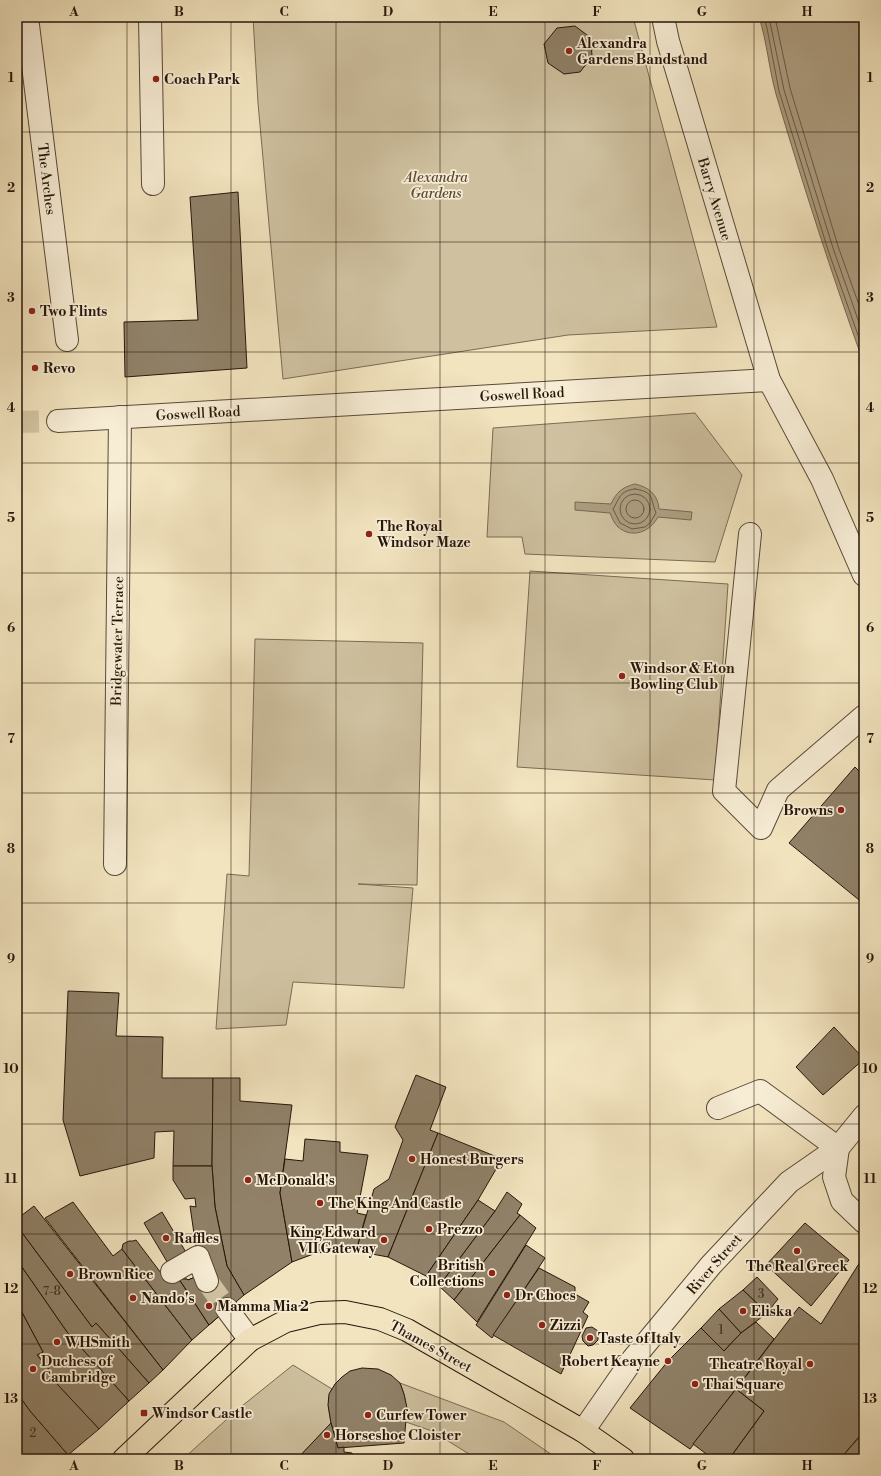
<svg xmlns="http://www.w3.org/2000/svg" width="881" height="1476" font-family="'Libre Bodoni',serif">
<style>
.green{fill:#cfc1a0;stroke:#7a6c55}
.water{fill:#ad9e81;stroke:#776851}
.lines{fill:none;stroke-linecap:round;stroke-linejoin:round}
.shore{stroke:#6a5a46;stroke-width:1}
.building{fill:#908168;stroke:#26160a}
.minor-tunnel{stroke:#d3c5a4;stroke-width:22;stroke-dasharray:22 11;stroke-linecap:butt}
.minor-casing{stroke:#594a37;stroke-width:24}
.major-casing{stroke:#26160a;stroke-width:24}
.minor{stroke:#f7edd5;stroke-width:22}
.major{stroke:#f2e4bf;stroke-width:22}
.grid{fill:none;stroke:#26160a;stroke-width:1;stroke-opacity:0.55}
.poi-dot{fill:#8f2418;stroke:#f7edd5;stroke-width:1.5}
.labels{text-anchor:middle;stroke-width:3.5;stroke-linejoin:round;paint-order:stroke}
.number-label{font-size:12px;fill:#403122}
.poi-label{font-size:14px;font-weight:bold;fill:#26160a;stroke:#f7edd5;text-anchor:start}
.park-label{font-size:14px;font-style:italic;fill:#594937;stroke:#f7edd5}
.street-label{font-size:14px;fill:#26160a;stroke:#f7edd5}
.neatline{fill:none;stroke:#26160a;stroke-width:1.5}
.grid-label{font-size:13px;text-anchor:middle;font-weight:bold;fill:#26160a}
</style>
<rect width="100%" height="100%" fill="#f2e4bf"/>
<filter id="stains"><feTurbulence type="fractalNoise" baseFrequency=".005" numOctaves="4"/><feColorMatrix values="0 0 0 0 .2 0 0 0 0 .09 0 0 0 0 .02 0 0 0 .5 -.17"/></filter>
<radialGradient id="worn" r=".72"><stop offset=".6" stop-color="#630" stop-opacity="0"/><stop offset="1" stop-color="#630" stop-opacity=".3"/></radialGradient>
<g class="green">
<polygon points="253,17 633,17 717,327 568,335 283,379 258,103"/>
<polygon points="695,413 742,475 715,562 525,554 522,537 487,537 493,428"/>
<polygon points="530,571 728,584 715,780 517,767"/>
<polygon points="255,639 423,643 417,885 358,884 413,888 404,988 293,982 286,1025 216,1029 227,874 249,876"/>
<path d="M293,1365L332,1389C326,1400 329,1411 331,1423L297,1459H183L237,1410Z"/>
<path d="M400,1383L504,1422L558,1459H477L432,1431L406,1422C407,1408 406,1397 400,1383Z"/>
</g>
<g class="water">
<path d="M759,17H864V364C832,275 803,185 776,94C769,69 767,42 759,17Z"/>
<path d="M635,484C648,487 658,494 659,509L692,512L691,520L658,517C650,532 632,539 618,527C614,523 612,518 610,513L575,510V502L611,504C616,493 622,487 635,484Z"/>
</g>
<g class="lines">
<g class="shore">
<polyline points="764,17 767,28 779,91 828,250 864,352"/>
<polyline points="769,17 784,90 833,248 864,337"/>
<polyline points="775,17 790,88 838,246 864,319"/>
<path d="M635,489C655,492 650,499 656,513L650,523L645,527L632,529L620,523L613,509C620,498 619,491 635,489Z"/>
<circle cx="635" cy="509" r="15"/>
<circle cx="635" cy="509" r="9"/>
</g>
</g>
<g class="building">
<polygon points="575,26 591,38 592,57 580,72 564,74 548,63 544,44 557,28"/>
<polygon points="238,192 247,368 125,377 124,322 198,320 190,197"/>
<polygon points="855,767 864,776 864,904 789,843"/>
<polygon points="68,991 119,993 116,1036 163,1037 162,1078 213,1078 212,1166 173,1166 174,1131 155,1132 154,1158 80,1176 63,1120"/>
<polygon points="834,1027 864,1059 823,1095 796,1067"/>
<polygon points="416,1075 446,1087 430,1130 438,1133 388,1257 356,1251 374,1189 389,1179 403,1140 395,1127"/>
<polygon points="213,1078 240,1078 240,1101 292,1105 280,1193 292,1262 244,1295 227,1266 215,1207 212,1166"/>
<polygon points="438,1133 502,1159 478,1200 426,1276 388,1257"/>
<polygon points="305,1139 340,1142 340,1152 368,1155 357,1213 366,1215 356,1251 350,1250 316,1253 292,1262 280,1193 285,1159 303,1161"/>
<polygon points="173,1166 212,1166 215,1207 227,1266 244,1295 209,1325 179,1279 187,1279 188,1280 200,1275 190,1206 196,1207 195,1198 185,1199 173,1180"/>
<polygon points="507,1192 522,1204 517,1213 520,1215 454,1300 439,1286 495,1211"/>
<polygon points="478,1200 495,1211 439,1286 426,1276"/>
<polygon points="73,1202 113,1256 122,1249 192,1340 163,1370 45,1218"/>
<polygon points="34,1206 163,1370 149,1383 96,1323 92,1327 17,1226 17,1219"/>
<polygon points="162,1212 187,1254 169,1265 144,1223"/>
<polygon points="520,1215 536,1228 477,1322 454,1300"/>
<polygon points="805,1223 849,1260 811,1306 766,1265"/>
<polygon points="17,1226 92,1327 96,1323 149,1383 129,1401 67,1332 17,1260"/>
<polygon points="136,1240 164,1277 179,1279 209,1325 192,1340 122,1249 123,1244 129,1241 133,1241"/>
<polygon points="526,1245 545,1258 492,1338 476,1325"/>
<polygon points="17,1260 67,1332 129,1401 99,1429 57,1384 60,1383 37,1355 43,1352 17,1303"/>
<polygon points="860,1262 864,1266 864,1431 840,1459 729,1459 764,1411 736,1389 799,1307 821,1324"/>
<polygon points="539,1268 575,1287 575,1294 589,1302 583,1312 588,1316 561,1374 493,1335"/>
<polygon points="200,1275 225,1311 209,1325 179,1279 187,1279 188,1280"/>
<polygon points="757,1277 778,1299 767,1313 743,1290"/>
<polygon points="743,1290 767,1313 741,1333 719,1309"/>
<polygon points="17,1303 43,1352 37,1355 60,1383 57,1384 99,1429 68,1455 30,1411 17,1393"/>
<polygon points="719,1309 741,1333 724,1351 701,1328"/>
<polygon points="756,1322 774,1339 690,1449 630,1408 668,1361 701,1328 724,1351 741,1333"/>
<polygon points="592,1327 598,1331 598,1340 593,1345 588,1346 583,1341 582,1336 586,1328"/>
<polygon points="362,1368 378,1369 391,1375 400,1383 404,1394 407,1408 404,1443 338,1448 331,1423 328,1405 329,1394 335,1384 342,1377 350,1371"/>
<polygon points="736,1389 764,1411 729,1459 713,1459 693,1444"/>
<polygon points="17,1393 30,1411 68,1455 63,1459 17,1459"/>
<polygon points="331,1423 338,1448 344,1447 344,1452 352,1453 357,1459 297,1459"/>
<polygon points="862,1434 860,1459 840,1459"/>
</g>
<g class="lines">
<g class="minor-tunnel">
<polyline points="17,422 58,421"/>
<polyline points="207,1281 227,1309"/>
</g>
<g class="minor-casing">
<g id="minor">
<polyline points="27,17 67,340"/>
<polyline points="150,17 153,184"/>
<polyline points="663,17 668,41 769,380 822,479 864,575"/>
<polyline points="58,421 769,380"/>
<polyline points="750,534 724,791 761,828 778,790 864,716"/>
<polyline points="115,864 120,417"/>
<polyline points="718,1108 760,1091 838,1148"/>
<polyline points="838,1148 834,1177 842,1201 864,1222"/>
<polyline points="172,1272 198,1257 207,1281"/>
<polyline points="227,1309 250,1340"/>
<polyline points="583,1431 633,1359 711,1265 789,1182 838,1148 864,1116"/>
</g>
</g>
<g class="major-casing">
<polyline id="major" points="124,1459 250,1340 286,1321 319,1313 345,1312 380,1319 407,1330 583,1431 623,1459"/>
</g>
<use href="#minor" class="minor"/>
<use href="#major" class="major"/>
</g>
<path class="grid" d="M127,17V1459M231,17V1459M336,17V1459M440,17V1459M545,17V1459M650,17V1459M754,17V1459M17,132H864M17,242H864M17,352H864M17,463H864M17,573H864M17,683H864M17,793H864M17,903H864M17,1013H864M17,1124H864M17,1234H864M17,1344H864"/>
<g class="poi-dot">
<circle cx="569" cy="51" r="4"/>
<circle cx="156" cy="79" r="4"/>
<circle cx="32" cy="311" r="4"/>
<circle cx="35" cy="368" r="4"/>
<circle cx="369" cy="534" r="4"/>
<circle cx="622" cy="676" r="4"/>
<circle cx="841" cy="810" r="4"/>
<circle cx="412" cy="1159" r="4"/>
<circle cx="248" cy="1180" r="4"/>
<circle cx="320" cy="1203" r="4"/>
<circle cx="429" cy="1229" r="4"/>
<circle cx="166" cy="1238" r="4"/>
<circle cx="384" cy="1240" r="4"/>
<circle cx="797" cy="1251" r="4"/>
<circle cx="492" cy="1273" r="4"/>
<circle cx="70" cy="1274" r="4"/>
<circle cx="507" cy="1295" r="4"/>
<circle cx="133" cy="1298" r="4"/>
<circle cx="209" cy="1306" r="4"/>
<circle cx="743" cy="1311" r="4"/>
<circle cx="542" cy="1325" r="4"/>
<circle cx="590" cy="1338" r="4"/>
<circle cx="57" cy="1342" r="4"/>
<circle cx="668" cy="1361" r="4"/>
<circle cx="810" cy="1364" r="4"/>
<circle cx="33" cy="1369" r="4"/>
<circle cx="695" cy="1384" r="4"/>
<rect x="140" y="1409" width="8" height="8" rx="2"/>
<circle cx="368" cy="1415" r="4"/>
<circle cx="327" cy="1435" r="4"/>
</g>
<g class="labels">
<g class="number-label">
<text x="52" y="1295">7-8</text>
<text x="761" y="1298">3</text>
<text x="721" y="1334">1</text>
<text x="33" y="1437">2</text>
</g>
<g class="poi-label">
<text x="577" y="48">Alexandra<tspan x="577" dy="16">Gardens Bandstand</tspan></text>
<text x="164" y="84">Coach Park</text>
<text x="40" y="316">Two Flints</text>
<text x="43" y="373">Revo</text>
<text x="377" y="531">The Royal<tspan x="377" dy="16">Windsor Maze</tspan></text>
<text x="630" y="673">Windsor &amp; Eton<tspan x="630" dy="16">Bowling Club</tspan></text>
<text x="833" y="815" text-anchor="end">Browns</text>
<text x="420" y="1164">Honest Burgers</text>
<text x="256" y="1185">McDonald's</text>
<text x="328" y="1208">The King And Castle</text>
<text x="437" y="1234">Prezzo</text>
<text x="376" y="1237" text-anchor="end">King Edward<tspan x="376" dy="16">VII Gateway</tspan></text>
<text x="174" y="1243">Raffles</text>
<text x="484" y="1270" text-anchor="end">British<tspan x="484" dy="16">Collections</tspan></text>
<text x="797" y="1271" text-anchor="middle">The Real Greek</text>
<text x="78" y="1279">Brown Rice</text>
<text x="515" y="1300">Dr Chocs</text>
<text x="141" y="1303">Nando's</text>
<text x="217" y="1311">Mamma Mia 2</text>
<text x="751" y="1316">Eliska</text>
<text x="550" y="1330">Zizzi</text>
<text x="598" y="1343">Taste of Italy</text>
<text x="65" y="1347">WHSmith</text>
<text x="41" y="1366">Duchess of<tspan x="41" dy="16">Cambridge</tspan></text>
<text x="660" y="1366" text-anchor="end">Robert Keayne</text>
<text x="802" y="1369" text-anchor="end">Theatre Royal</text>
<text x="703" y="1389">Thai Square</text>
<text x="152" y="1418">Windsor Castle</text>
<text x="376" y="1420">Curfew Tower</text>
<text x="335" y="1440">Horseshoe Cloister</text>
</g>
<g class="park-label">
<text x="436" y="182">Alexandra<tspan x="436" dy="16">Gardens</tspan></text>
</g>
<g class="street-label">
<text transform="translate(47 179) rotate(83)" y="5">The Arches</text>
<text transform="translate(715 199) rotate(73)" y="5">Barry Avenue</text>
<text transform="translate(522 394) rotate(-3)" y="5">Goswell Road</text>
<text transform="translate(198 413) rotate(-3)" y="5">Goswell Road</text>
<text transform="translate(117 641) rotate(-89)" y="5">Bridgewater Terrace</text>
<text transform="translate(714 1264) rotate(-49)" y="5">River Street</text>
<text transform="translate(431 1346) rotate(29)" y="5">Thames Street</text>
</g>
</g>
<rect width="881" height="1476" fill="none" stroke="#f2e4bf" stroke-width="44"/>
<rect x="22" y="22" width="837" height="1432" class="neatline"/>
<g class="grid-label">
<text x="74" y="16">A</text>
<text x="179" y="16">B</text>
<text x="284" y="16">C</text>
<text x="388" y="16">D</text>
<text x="493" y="16">E</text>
<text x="597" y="16">F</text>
<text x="702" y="16">G</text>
<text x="807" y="16">H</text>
<text x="11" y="82">1</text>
<text x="870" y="82">1</text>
<text x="11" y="192">2</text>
<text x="870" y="192">2</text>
<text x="11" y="302">3</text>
<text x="870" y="302">3</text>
<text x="11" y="412">4</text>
<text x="870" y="412">4</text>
<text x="11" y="522">5</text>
<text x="870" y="522">5</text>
<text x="11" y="632">6</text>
<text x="870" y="632">6</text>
<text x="11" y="743">7</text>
<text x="870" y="743">7</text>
<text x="11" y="853">8</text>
<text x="870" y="853">8</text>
<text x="11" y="963">9</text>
<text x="870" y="963">9</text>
<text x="11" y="1073">10</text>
<text x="870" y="1073">10</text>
<text x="11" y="1183">11</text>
<text x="870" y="1183">11</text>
<text x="11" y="1293">12</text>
<text x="870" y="1293">12</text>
<text x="11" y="1403">13</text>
<text x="870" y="1403">13</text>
<text x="74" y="1470">A</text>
<text x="179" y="1470">B</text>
<text x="284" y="1470">C</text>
<text x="388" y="1470">D</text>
<text x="493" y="1470">E</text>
<text x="597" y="1470">F</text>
<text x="702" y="1470">G</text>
<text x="807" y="1470">H</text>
</g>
<rect width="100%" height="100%" filter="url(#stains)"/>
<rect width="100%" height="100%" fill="url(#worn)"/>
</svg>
